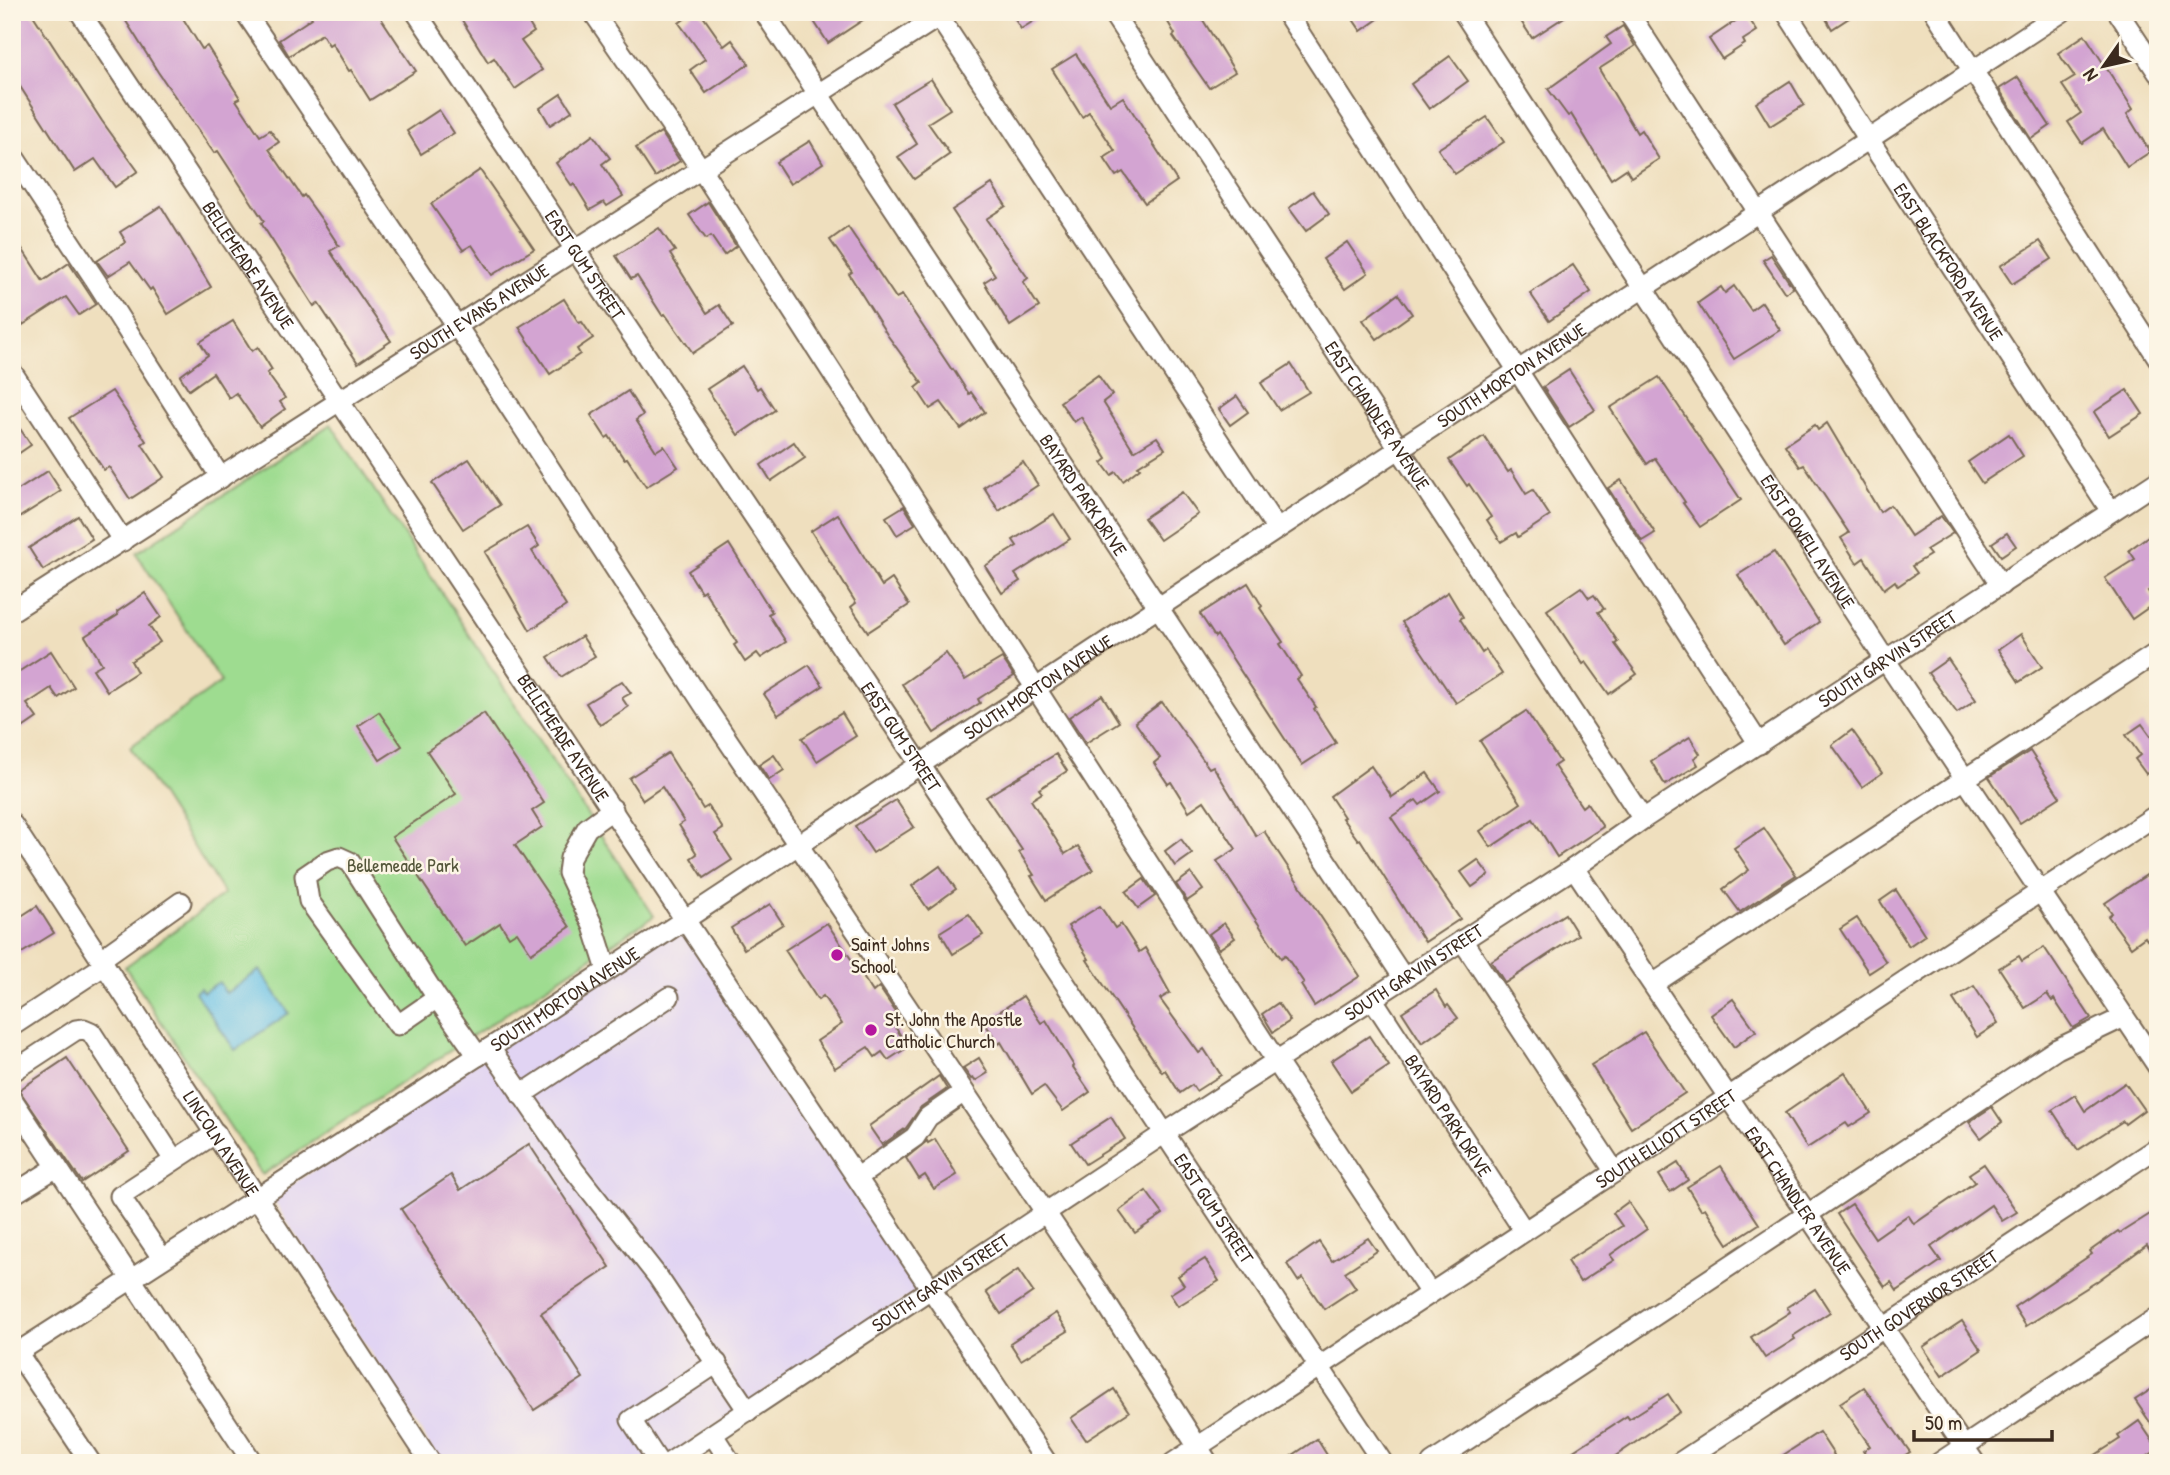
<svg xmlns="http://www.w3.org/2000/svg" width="2170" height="1475" font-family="'Patrick Hand',sans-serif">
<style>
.built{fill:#e1d4f3}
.green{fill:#9edc90;stroke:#6c8357;stroke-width:2}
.water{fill:#6ac2e7;stroke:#527682;stroke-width:2}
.building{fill:#d3a4d2}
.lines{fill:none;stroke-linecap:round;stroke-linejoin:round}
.minor-casing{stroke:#7a6956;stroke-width:23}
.minor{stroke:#fff;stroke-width:19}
.poi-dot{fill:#b5179e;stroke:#fcf5e5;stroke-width:2.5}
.labels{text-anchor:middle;stroke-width:5;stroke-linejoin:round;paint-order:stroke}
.street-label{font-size:19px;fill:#3b2a1e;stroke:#fcf5e5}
.park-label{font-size:19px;fill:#54563a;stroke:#fcf5e5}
.poi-label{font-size:19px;fill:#3b2a1e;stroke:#fcf5e5;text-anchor:start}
</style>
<rect width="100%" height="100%" fill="#fcf5e5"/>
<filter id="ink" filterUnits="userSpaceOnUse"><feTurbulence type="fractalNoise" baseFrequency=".0143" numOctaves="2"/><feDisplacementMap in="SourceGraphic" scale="14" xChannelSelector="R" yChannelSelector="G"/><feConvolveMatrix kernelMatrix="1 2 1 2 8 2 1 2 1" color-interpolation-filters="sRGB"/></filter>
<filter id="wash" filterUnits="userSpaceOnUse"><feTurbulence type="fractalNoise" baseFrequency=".00686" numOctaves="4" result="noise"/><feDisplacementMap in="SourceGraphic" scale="28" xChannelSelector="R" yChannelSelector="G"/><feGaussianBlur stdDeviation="1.57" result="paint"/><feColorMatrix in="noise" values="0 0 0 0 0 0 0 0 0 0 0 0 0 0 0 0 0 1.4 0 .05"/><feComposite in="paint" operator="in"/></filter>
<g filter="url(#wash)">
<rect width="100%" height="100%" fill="#efdfbe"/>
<polygon class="built" points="682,925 923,1287 657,1463 441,1463 272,1198"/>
<polygon class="green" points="331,424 654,916 262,1175 125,967 224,894 130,747 221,682 136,553"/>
<polygon class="water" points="260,970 289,1013 235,1050 195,992 200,988 203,992 219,982 226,993"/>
<g id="blocks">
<g class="building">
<polygon points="12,12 31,12 102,121 138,171 115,187 95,159 75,172 12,74"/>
<polygon points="132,12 179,12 202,49 207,46 240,98 236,100 260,136 270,130 279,142 269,149 302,197 304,195 322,220 339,246 330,251 391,341 358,363 318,303 314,306 261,223 264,221 218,151 214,153 158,72 124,18"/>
<polygon points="308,12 377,12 416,71 370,100 351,70 349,71 332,43 329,45 322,34 289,56 279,40 312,18"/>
<polygon points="457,12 522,12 534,32 521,41 542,70 515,89 494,58 488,62"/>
<polygon points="694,12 700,12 724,46 732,40 749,64 706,93 690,70 705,59 679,23"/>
<polygon points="808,12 875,12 828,43"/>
<polygon points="1010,12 1048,12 1021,29"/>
<polygon points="1162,12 1198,12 1235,72 1209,88 1173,36 1175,34"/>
<polygon points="1348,12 1388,12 1361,31"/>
<polygon points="1515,12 1572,12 1532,38"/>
<polygon points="1822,12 1858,12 1832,29"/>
<polygon points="1746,14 1757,31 1743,40 1745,44 1722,59 1709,39"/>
<polygon points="1623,26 1635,46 1599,69 1637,133 1641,130 1659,159 1631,177 1626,169 1611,179 1571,114 1568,116 1548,89 1611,44 1606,37"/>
<polygon points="2085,35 2133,109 2127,114 2150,152 2127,167 2103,129 2082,143 2068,122 2081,113 2062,85 2075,77 2058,53"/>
<polygon points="1076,54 1110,105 1123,97 1177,181 1145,203 1123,172 1116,176 1104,158 1115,151 1089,112 1082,117 1052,69"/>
<polygon points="1450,56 1468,81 1429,109 1411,84"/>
<polygon points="2018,77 2050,126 2031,139 1999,89"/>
<polygon points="931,79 950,109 928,123 950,154 914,179 898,157 917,144 892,103"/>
<polygon points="1790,81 1804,105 1770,126 1756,103"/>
<polygon points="561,94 572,111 550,125 540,108"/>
<polygon points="439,110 454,133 421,154 407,131"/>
<polygon points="1487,117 1504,142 1455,174 1438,149"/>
<polygon points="661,132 680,161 655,177 636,148"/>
<polygon points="593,135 610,158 602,164 623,196 607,206 604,202 590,210 574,184 572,186 556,163"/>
<polygon points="810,141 823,163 790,184 776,162"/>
<polygon points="480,170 534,249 492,275 472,245 463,250 431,204"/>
<polygon points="992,184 1006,206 986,219 1028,278 1023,282 1039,307 1010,326 984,282 995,275 952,210"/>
<polygon points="1313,191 1329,214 1306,231 1289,208"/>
<polygon points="708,202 736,246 724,255 711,236 706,239 689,215"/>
<polygon points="161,206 211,287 168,314 152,288 150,290 130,262 108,276 97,261 126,242 120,232"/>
<polygon points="848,227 896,298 902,295 952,370 953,369 969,394 971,392 985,412 961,429 941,402 930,409 916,388 922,383 888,336 849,274 852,272 830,240"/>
<polygon points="659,228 675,251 670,254 707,313 719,305 733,326 693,353 665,314 662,315 637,276 631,279 616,256"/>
<polygon points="12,233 43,281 69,263 96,304 79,315 66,297 12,332"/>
<polygon points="2040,241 2052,259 2012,284 2000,266"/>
<polygon points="1347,242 1368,273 1345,289 1323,259"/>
<polygon points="1771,255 1793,288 1785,293 1763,260"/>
<polygon points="1573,265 1591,292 1549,321 1530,293"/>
<polygon points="1734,286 1751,310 1762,302 1780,330 1734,359 1698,303 1721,287 1725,293"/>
<polygon points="1398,294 1412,314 1377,339 1363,320"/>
<polygon points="564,299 579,323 582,322 593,338 577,349 580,354 550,374 519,327"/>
<polygon points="233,321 252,351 258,347 272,370 267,373 285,398 280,402 285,409 260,427 236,393 229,398 213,373 189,390 180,376 208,355 200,342"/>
<polygon points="1291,364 1309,392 1279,410 1261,383"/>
<polygon points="742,366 757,389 760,387 775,410 738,435 707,389"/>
<polygon points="1569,370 1595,410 1569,427 1543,387"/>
<polygon points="1098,375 1112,395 1103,402 1134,451 1157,437 1165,449 1138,466 1140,468 1123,481 1116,472 1111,475 1102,463 1107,459 1081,417 1074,422 1060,402"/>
<polygon points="1659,377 1741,500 1700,527 1683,503 1685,502 1655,458 1647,464 1610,408"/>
<polygon points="2127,390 2143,414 2109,436 2094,412"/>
<polygon points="112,391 146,441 142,444 164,477 130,499 109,467 104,470 69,418"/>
<polygon points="628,391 643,415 636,420 656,451 664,446 678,467 646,487 627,458 624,459 609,436 606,438 591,415"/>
<polygon points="1237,396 1248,412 1230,425 1219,409"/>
<polygon points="12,417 31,445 12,458"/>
<polygon points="1827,423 1880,512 1890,505 1911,536 1941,516 1953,533 1926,550 1930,555 1912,566 1917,573 1898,586 1895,581 1884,589 1864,558 1857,563 1841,538 1849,533 1804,465 1800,467 1785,445 1815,425 1818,430"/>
<polygon points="2009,434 2023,456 1982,483 1968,462"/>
<polygon points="1484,436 1508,472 1511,470 1526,494 1533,490 1550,516 1518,537 1516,533 1501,542 1487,520 1491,517 1469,484 1467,486 1449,460"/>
<polygon points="794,442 805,458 771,481 761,465"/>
<polygon points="469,459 500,505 463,529 432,483"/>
<polygon points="1023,462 1038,485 999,511 984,487"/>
<polygon points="48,471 61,491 12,522 12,494"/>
<polygon points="1621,480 1655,533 1642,541 1608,488"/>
<polygon points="1182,492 1198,514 1160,540 1144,518"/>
<polygon points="904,506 915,524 897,535 886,517"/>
<polygon points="838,514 882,586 892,579 909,605 868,632 851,607 856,603 811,531"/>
<polygon points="1054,514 1070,539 1015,574 1020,581 1002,593 985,566 1017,546 1013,540"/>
<polygon points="78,516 92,539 43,570 29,548"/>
<polygon points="527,527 539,546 532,551 566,606 530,630 485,552"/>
<polygon points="2007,533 2016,546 2001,556 1992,543"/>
<polygon points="2151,534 2158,544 2158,584 2148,591 2155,603 2132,619 2105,578 2135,559 2129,550"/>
<polygon points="729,544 772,612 768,614 786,642 761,658 757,653 745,662 734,645 737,643 704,590 701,592 688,571"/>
<polygon points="1774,552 1819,622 1784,645 1738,575"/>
<polygon points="1248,583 1262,606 1260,608 1283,642 1280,644 1301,676 1297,679 1316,707 1314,709 1336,743 1302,765 1217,635 1215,637 1200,614"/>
<polygon points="1581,587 1589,598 1594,595 1604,609 1598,612 1618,642 1615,644 1637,674 1609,694 1586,662 1583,664 1547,610"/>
<polygon points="1448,592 1463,617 1460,619 1482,653 1486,650 1502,674 1456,703 1402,622"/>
<polygon points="145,593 161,617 149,626 160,642 131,661 137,672 107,691 93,669 102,664 85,636 118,615 117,612"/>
<polygon points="2021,634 2042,667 2019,682 1998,650"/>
<polygon points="582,636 595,656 561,677 548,657"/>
<polygon points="51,651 74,687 58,698 51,688 27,704 37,718 12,735 12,676"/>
<polygon points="946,653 965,680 1002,658 1014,676 978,699 980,703 934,733 902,684"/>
<polygon points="1948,659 1976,700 1957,713 1928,673"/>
<polygon points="809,665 823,686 778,715 764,694"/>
<polygon points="622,681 631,693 622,698 628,707 600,725 586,703"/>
<polygon points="1102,695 1119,722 1086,743 1069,717"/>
<polygon points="1162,702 1209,768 1213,766 1256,836 1264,831 1360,976 1314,1006 1301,985 1304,983 1285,955 1281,958 1217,861 1236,849 1204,801 1189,811 1171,782 1168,784 1154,763 1160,758 1135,722"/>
<polygon points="1526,711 1560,762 1554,766 1582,807 1587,803 1603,827 1557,857 1533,819 1491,847 1480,831 1521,803 1480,741"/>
<polygon points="379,712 402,746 380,760 358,726"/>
<polygon points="484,713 544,803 532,811 542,827 515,845 570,927 531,953 517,932 509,937 500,923 465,946 392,837 456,794 427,751"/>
<polygon points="842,713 856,736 817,761 802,738"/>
<polygon points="2142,724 2158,746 2158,766 2146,774 2135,759 2140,755 2126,735"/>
<polygon points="1852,730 1882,773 1862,787 1832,745"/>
<polygon points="1690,737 1700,754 1694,758 1698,765 1665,785 1651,761"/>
<polygon points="2030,751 2060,797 2020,823 1989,777"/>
<polygon points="668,753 703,809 708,806 723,829 715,834 732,860 704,878 691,858 697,854 679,825 684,822 662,787 643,800 629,778"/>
<polygon points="1056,754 1067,771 1039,789 1042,793 1031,800 1065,854 1078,846 1093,870 1046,900 1031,876 1034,875 1019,852 1022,850 986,797"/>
<polygon points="774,755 784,770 769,780 759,765"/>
<polygon points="1371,766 1392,797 1427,773 1440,791 1420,805 1416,800 1391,817 1460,919 1425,942 1360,839 1358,840 1342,818 1344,817 1330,796"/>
<polygon points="896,800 914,827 873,853 855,826"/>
<polygon points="1764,828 1796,875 1740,912 1723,889 1749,870 1734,848"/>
<polygon points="1181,839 1192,854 1175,866 1165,851"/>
<polygon points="1478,860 1489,875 1472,887 1461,872"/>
<polygon points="940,866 956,889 928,909 912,886"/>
<polygon points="1191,873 1203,890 1187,901 1176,884"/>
<polygon points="2148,874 2158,889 2158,932 2147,940 2145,937 2131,947 2108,916 2112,913 2105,903"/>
<polygon points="1144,879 1155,896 1138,908 1126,892"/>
<polygon points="1896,890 1925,935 1909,946 1880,901"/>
<polygon points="770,904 783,924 744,949 731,928"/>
<polygon points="37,906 54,933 12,959 12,922"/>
<polygon points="1100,906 1115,928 1121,924 1139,952 1145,948 1170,993 1160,999 1199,1053 1204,1049 1221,1075 1196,1091 1192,1085 1180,1093 1165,1070 1162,1072 1087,960 1089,959 1068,926"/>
<polygon points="969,914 983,935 953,954 940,932"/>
<polygon points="1565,914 1578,935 1505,983 1491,961"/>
<polygon points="1857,918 1886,962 1869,973 1840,929"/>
<polygon points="827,923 873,992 879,987 899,1017 892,1022 908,1047 888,1060 882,1052 875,1057 868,1047 835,1068 817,1041 842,1024 823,996 818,1000 785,950"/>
<polygon points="1224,923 1235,938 1219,949 1209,934"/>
<polygon points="2044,947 2091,1018 2073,1028 2054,999 2052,1001 2047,994 2025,1008 1999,968 2019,956 2022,961"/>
<polygon points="1974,986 1998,1023 1977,1037 1953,999"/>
<polygon points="1436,990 1446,1007 1448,1005 1458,1018 1422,1043 1402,1012"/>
<polygon points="1023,996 1041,1023 1046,1020 1074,1066 1073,1067 1090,1092 1063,1111 1044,1086 1032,1094 1001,1042 999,1044 984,1022"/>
<polygon points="1733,999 1756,1031 1734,1047 1711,1015"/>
<polygon points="1278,1003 1290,1021 1273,1032 1262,1014"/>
<polygon points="1644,1032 1685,1093 1631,1128 1591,1065"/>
<polygon points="1369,1036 1389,1066 1351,1091 1331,1061"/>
<polygon points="67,1058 129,1151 82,1182 19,1090"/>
<polygon points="979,1058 988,1073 975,1081 973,1078 971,1079 963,1068"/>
<polygon points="1845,1072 1871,1113 1849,1127 1846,1123 1807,1148 1785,1113"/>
<polygon points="939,1076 947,1089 921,1107 906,1128 882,1145 869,1126"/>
<polygon points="2125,1083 2144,1110 2125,1124 2123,1121 2078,1150 2052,1110 2075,1095 2085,1111"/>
<polygon points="1992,1107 2002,1122 1981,1138 1969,1122"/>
<polygon points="1111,1117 1125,1139 1085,1164 1071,1143"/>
<polygon points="935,1139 957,1175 934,1189 925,1175 919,1179 906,1158 927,1141 928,1143"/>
<polygon points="529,1144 610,1267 541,1313 583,1378 534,1410 401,1209 451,1175 460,1190"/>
<polygon points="1678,1163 1688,1180 1670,1192 1659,1175"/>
<polygon points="1984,1164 2017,1212 2002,1221 1991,1205 1931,1247 1941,1261 1897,1291 1891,1282 1885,1287 1837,1214 1852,1204 1875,1238 1908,1215 1914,1224 1975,1182 1969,1174"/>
<polygon points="1721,1166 1759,1224 1728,1244 1705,1208 1701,1210 1687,1187"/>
<polygon points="1146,1191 1163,1214 1135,1233 1119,1211"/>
<polygon points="1628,1202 1647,1229 1610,1255 1614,1260 1580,1282 1567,1261 1622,1226 1613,1213"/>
<polygon points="2158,1209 2158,1262 2147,1245 2096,1282 2026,1326 2014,1307 2092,1254 2090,1251 2118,1231 2120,1233"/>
<polygon points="1368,1238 1377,1251 1345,1272 1356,1288 1324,1309 1303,1278 1298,1281 1287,1264 1319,1242 1332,1261"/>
<polygon points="1205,1259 1219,1281 1178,1306 1170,1294 1184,1285 1178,1276"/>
<polygon points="1018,1270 1033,1292 1001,1314 986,1292"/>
<polygon points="1815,1289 1830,1312 1793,1336 1795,1339 1765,1358 1751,1337 1790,1312 1787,1307"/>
<polygon points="1056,1313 1068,1331 1021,1360 1010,1343"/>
<polygon points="1962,1321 1981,1350 1942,1376 1923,1347"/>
<polygon points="2158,1385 2158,1434 2135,1400"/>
<polygon points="1864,1387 1910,1452 1893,1463 1871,1463 1863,1451 1870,1446 1840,1403"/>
<polygon points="1114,1389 1129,1412 1086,1440 1071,1418"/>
<polygon points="1668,1394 1680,1412 1605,1463 1555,1463 1627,1416 1629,1419"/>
<polygon points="2139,1421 2158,1449 2138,1463 2083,1463 2120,1439 2118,1436"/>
<polygon points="1819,1432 1834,1455 1822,1463 1771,1463"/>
<polygon points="1317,1439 1332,1463 1281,1463"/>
</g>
</g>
</g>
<g filter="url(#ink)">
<use href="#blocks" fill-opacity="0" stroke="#7a6956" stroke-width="2"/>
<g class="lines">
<g class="minor-casing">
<g id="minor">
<path id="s1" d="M80,12L1047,1463"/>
<polyline points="245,12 457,326 704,705 1099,1292 1208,1463"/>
<path id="s2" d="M416,12L919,763L1383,1463"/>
<polyline points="593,12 701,169 1276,1061 1430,1293"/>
<path id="s3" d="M764,12L1403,977"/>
<path id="s4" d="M1112,12L1643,819"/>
<polyline points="1286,12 1759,744"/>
<path id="s5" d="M1463,12L1886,661L2158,1067"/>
<polyline points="1628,12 2001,585"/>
<path id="s6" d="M1786,12L2111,511"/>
<polyline points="1935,12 2158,358"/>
<polyline points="2118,12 2158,73"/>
<polyline points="939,17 1277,529"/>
<polyline points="12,154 96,281 221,478"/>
<polyline points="12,372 123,541"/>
<path id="s7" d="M12,611L946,12"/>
<path id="s8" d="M12,824L431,1463"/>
<path id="s9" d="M1574,868L1975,1463"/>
<polyline points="1462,940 1615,1172"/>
<polyline points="101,959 181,902"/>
<polyline points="607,970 593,926 568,873 570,858 587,828 613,809"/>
<polyline points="1653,984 2158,652"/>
<polyline points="437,998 398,1025 309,901 305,876 327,861 339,857 350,862 437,998 478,1056"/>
<path id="s10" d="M1372,998L1524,1231"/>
<polyline points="12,1026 105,965"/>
<polyline points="490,1048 574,1170 658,1277 748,1411"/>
<polyline points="12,1066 15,1070 76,1030 84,1029 91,1032 174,1160"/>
<polyline points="521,1095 669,997"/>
<polyline points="12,1099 253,1463"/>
<polyline points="858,1177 915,1137 928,1117 964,1092"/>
<polyline points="12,1195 57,1167"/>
<polyline points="162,1258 120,1196 216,1133"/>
<polyline points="17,1352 91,1463"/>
<path id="s11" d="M12,1356L490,1048L2062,12"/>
<polyline points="713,1435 731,1463"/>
<polyline points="659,1463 631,1420 717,1363"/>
<path id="s12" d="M669,1463L1165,1133L1574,868L1643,819L2158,481"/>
<path id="s13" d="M1173,1463L2158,814"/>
<polyline points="1432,1463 2057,1049 2124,1017"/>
<path id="s14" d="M1679,1463L2158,1147"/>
<polyline points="1939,1463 2158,1317"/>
</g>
</g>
<use href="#minor" class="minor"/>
</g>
</g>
<g class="poi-dot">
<circle cx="837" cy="955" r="7"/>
<circle cx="871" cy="1030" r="7"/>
</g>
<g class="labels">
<g class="street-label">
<text dy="7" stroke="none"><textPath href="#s6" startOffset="298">EAST BLACKFORD AVENUE</textPath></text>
<text dy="7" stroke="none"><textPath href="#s1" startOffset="304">BELLEMEADE AVENUE</textPath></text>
<text dy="7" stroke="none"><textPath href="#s2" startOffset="304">EAST GUM STREET</textPath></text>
<text dy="7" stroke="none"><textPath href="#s7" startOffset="555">SOUTH EVANS AVENUE</textPath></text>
<text dy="7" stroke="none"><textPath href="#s11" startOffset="1792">SOUTH MORTON AVENUE</textPath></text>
<text dy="7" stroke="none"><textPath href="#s4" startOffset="483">EAST CHANDLER AVENUE</textPath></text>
<text dy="7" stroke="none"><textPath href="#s3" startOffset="579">BAYARD PARK DRIVE</textPath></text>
<text dy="7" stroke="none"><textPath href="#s5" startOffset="632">EAST POWELL AVENUE</textPath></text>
<text dy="7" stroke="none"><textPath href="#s12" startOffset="1460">SOUTH GARVIN STREET</textPath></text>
<text dy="7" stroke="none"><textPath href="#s11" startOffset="1225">SOUTH MORTON AVENUE</textPath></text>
<text dy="7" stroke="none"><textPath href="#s1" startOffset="872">BELLEMEADE AVENUE</textPath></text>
<text dy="7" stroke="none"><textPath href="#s2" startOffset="872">EAST GUM STREET</textPath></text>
<text dy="7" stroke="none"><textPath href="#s12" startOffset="892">SOUTH GARVIN STREET</textPath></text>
<text dy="7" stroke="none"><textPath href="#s11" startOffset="658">SOUTH MORTON AVENUE</textPath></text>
<text dy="7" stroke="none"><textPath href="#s10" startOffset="140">BAYARD PARK DRIVE</textPath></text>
<text dy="7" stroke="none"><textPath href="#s13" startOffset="590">SOUTH ELLIOTT STREET</textPath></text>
<text dy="7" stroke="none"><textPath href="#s8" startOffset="382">LINCOLN AVENUE</textPath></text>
<text dy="7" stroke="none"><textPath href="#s9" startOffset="401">EAST CHANDLER AVENUE</textPath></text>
<text dy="7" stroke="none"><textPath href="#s2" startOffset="1438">EAST GUM STREET</textPath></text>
<text dy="7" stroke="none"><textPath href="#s12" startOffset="326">SOUTH GARVIN STREET</textPath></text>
<text dy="7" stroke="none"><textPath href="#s14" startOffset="287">SOUTH GOVERNOR STREET</textPath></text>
</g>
<g class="park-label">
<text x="403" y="872">Bellemeade Park</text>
</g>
<g class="poi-label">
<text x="851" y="951">Saint Johns<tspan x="851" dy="22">School</tspan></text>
<text x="885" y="1026">St. John the Apostle<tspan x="885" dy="22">Catholic Church</tspan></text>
</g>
</g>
<rect width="2170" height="1475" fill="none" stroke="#fcf5e5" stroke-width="42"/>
<g transform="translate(2104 66) rotate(236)" stroke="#fcf5e5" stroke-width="5" paint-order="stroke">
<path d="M0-5L12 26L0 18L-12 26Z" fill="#3b2a1e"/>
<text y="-10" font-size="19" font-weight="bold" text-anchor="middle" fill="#3b2a1e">N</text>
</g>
<path d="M1914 1430v10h138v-10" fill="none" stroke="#3b2a1e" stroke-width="3.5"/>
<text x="1925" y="1430" font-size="21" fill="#3b2a1e" stroke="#fcf5e5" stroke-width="5" paint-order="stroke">50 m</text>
</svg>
